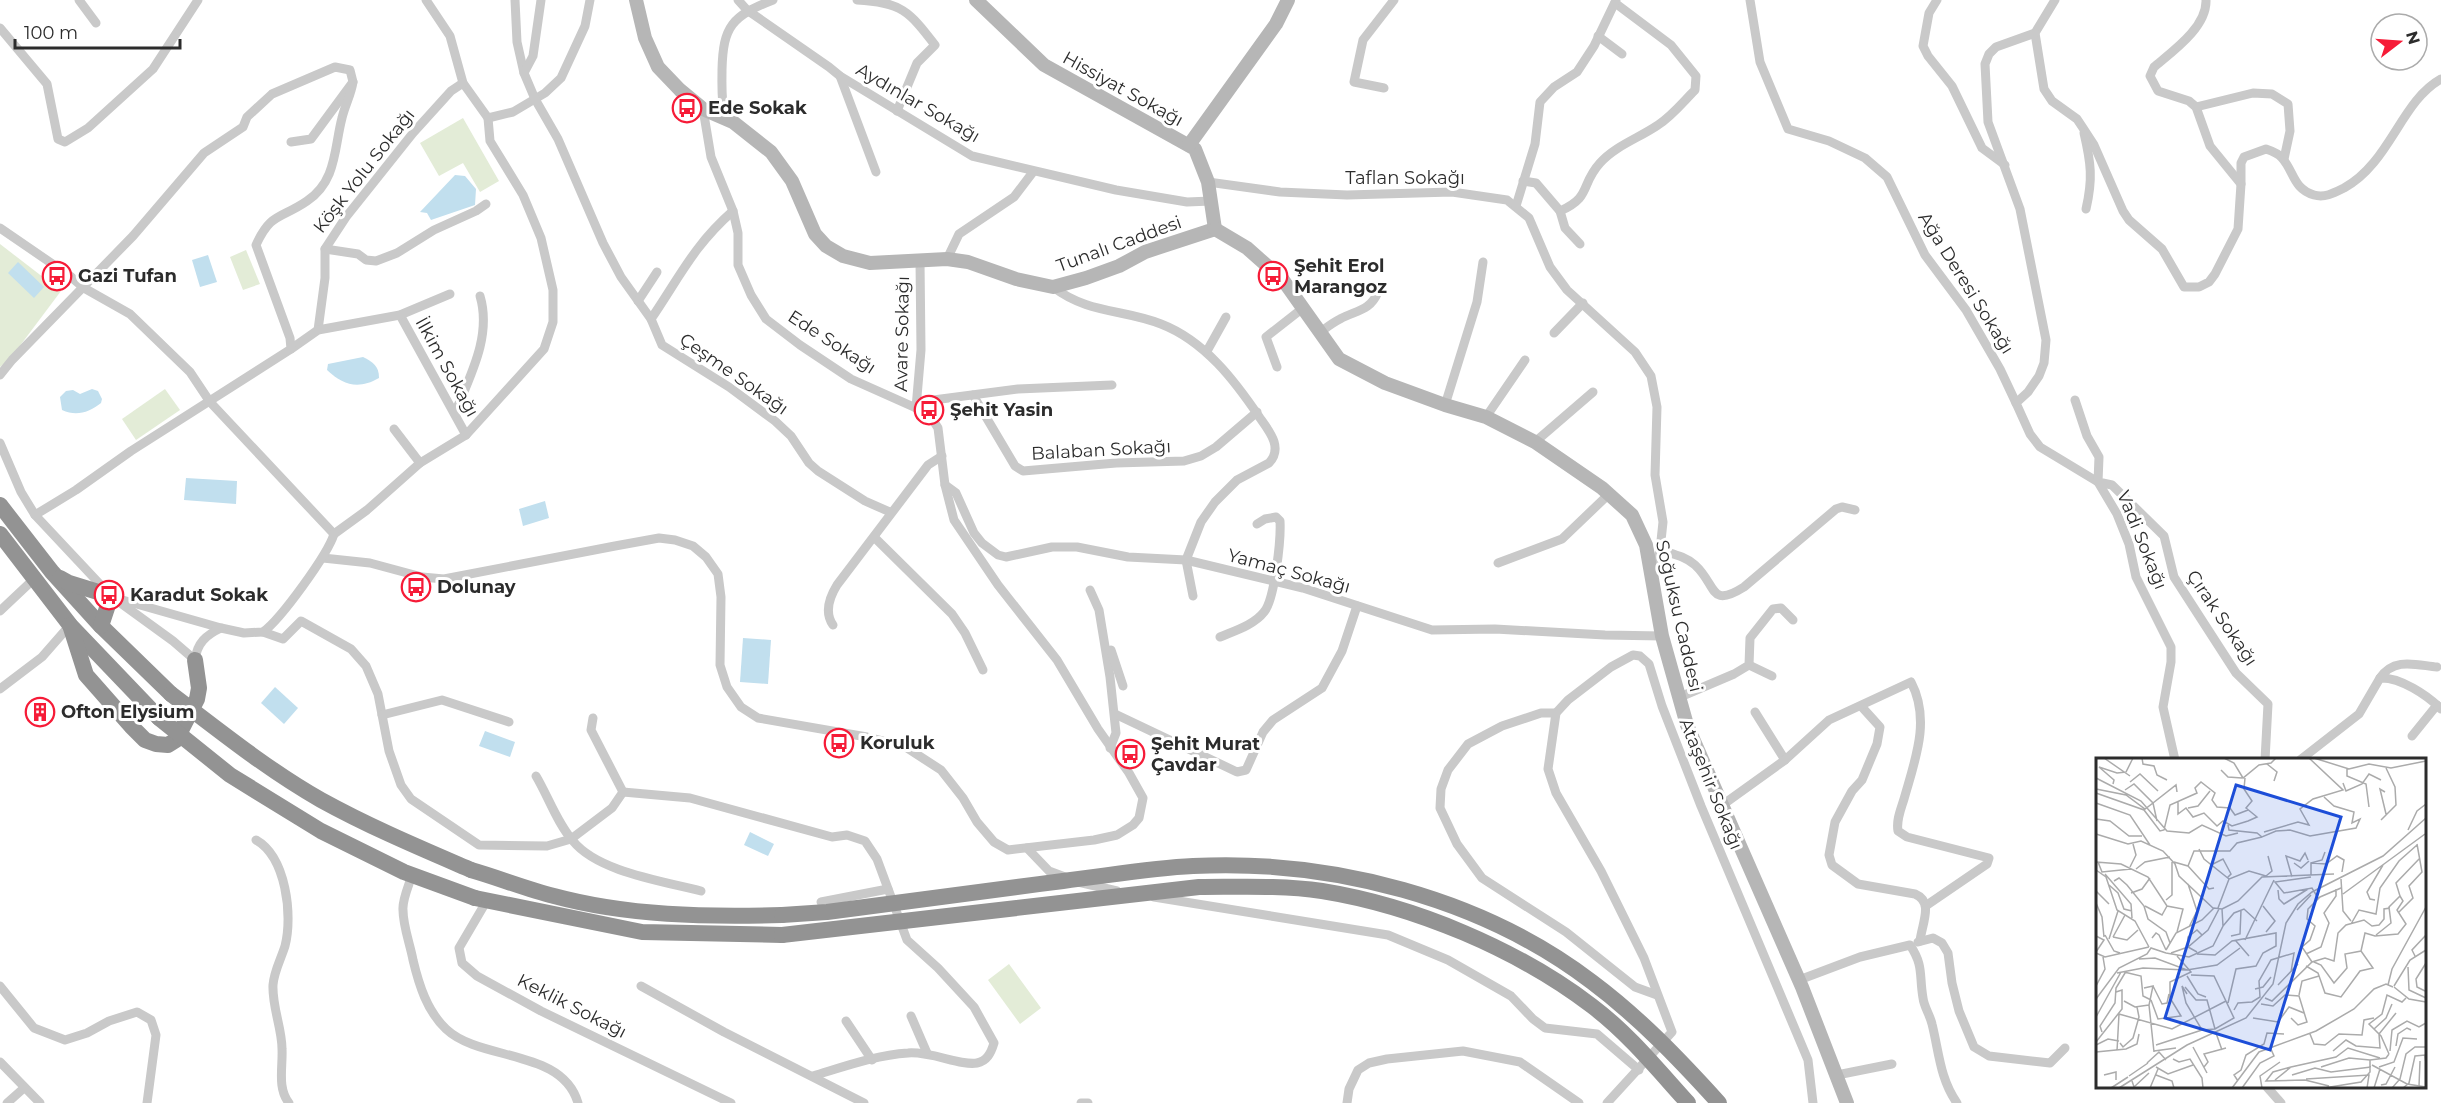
<svg xmlns="http://www.w3.org/2000/svg" width="2441" height="1103" font-family="Montserrat,sans-serif">
<style>
.green{fill:#e3ecd7}
.water{fill:#c1dfee}
.lines{fill:none;stroke-linecap:round;stroke-linejoin:round}
.street{stroke:#c9c9c9;stroke-width:9}
.secondary{stroke:#b6b6b6;stroke-width:14}
.highway{stroke:#939393;stroke-width:16}
.highway-bridge{stroke:#939393;stroke-width:16}
.labels{text-anchor:middle;stroke-width:6;stroke-linejoin:round;paint-order:stroke}
.street-label{font-size:18px;fill:#2c2c2c;stroke:#fff}
.poi-label{font-size:18px;font-weight:bold;fill:#2c2c2c;stroke:#fff;text-anchor:start}
.inset-road{fill:none;stroke:#ababab;stroke-width:1.5}
.view{fill:#1d4ed8;fill-opacity:0.15;stroke:#1d4ed8;stroke-width:3}
.inset-edge{fill:none;stroke:#2c2c2c;stroke-width:3}
</style>
<rect width="100%" height="100%" fill="#fff"/>
<g class="green">
<polygon points="463,118 499,181 480,192 463,163 439,176 420,143"/>
<polygon points="0,244 61,291 10,359 0,367"/>
<polygon points="246,250 260,284 243,290 230,257"/>
<polygon points="165,389 180,410 136,440 122,419"/>
<polygon points="1009,964 1041,1008 1020,1024 988,980"/>
</g>
<g class="water">
<polygon points="455,175 465,176 476,189 475,205 431,220 427,213 420,212"/>
<polygon points="208,255 217,282 200,287 192,260"/>
<polygon points="18,262 44,287 34,298 8,273"/>
<path d="M363,357C373,362 379,366 379,378C358,390 343,385 327,370L328,364Z"/>
<path d="M92,389L98,391L102,399L101,403C89,412 77,417 62,410L60,397L66,391L73,390L80,394Z"/>
<polygon points="186,478 237,481 236,504 184,500"/>
<polygon points="545,501 549,518 523,526 519,509"/>
<polygon points="743,638 771,640 768,684 740,682"/>
<polygon points="275,687 298,708 284,724 261,703"/>
<polygon points="485,731 515,742 510,757 479,746"/>
<polygon points="750,832 774,844 768,856 744,845"/>
</g>
<g class="lines">
<g class="street">
<polyline points="79,0 96,23"/>
<polyline points="426,0 450,36 463,83 488,118 513,112 545,93 561,78 585,26 590,0"/>
<polyline points="515,0 517,42 524,73"/>
<polyline points="541,0 533,56 524,73 535,99 558,139 603,243 621,277 651,319 662,345 729,387 775,421 791,436 809,463 818,471 865,501 890,512"/>
<polyline points="738,0 747,10 829,67 840,76 972,156 1116,190 1187,202 1211,201"/>
<path d="M857,0C901,2 909,11 935,45L917,63L897,111"/>
<polyline points="1750,0 1760,62 1788,129 1829,141 1865,158 1887,177 1925,255 1966,310 2000,369 2016,403"/>
<polyline points="1937,0 1929,13 1923,46 1928,56 1952,86 1982,148 2005,165"/>
<path d="M2055,0L2035,33L2044,89L2052,101L2077,119L2083,128L2094,145L2123,211L2129,220L2162,249L2184,287H2199L2209,282L2215,274L2238,229L2241,184V163L2244,157L2266,149C2272,151 2278,153 2282,158C2294,171 2293,189 2314,195C2325,198 2334,193 2344,188C2390,163 2401,101 2441,79"/>
<path d="M2206,0C2207,27 2173,51 2154,67L2150,76L2158,91L2189,101L2196,107L2210,146L2241,184"/>
<polyline points="0,28 47,84 58,139 65,142 88,128 153,69 198,0"/>
<polyline points="2035,33 1996,47 1989,54 1985,64 1988,122 2020,209 2046,340 2044,363 2039,376 2028,392 2016,403 2030,434 2040,447 2098,482 2117,514 2129,544 2136,577 2171,647 2171,662 2163,707 2175,760"/>
<polyline points="1598,36 1622,54"/>
<polyline points="840,76 876,172"/>
<polyline points="1384,88 1354,82 1363,40 1394,0"/>
<polyline points="2196,107 2253,93 2272,94 2288,104 2290,131 2284,159"/>
<path d="M725,117C721,101 722,86 722,70C723,26 732,16 773,0"/>
<path d="M2084,133C2091,163 2093,179 2086,209"/>
<path d="M1523,181L1536,183L1560,211C1592,197 1580,185 1600,163C1615,146 1639,138 1658,125C1672,116 1683,102 1695,90L1696,76L1671,45L1615,3"/>
<polyline points="1208,182 1280,192 1347,195 1452,192 1507,200 1529,218 1550,267 1567,290 1635,352 1651,376 1657,407 1655,475 1663,522 1660,550 1653,573"/>
<polyline points="1516,206 1535,144 1540,102 1554,87 1577,72 1594,46 1616,0"/>
<polyline points="1560,211 1565,228 1580,244"/>
<polyline points="0,228 70,276 84,288 130,314 190,372 210,402 334,534"/>
<polyline points="325,249 358,254 366,260 376,261 397,253 434,230 476,211 486,204"/>
<polyline points="947,259 959,234 1014,197 1033,172"/>
<path d="M1053,287C1088,314 1123,309 1161,324C1205,341 1235,381 1260,418C1270,432 1283,448 1269,463L1237,480L1215,502L1201,522L1186,560L1193,596"/>
<polyline points="638,301 657,272"/>
<polyline points="400,315 466,435"/>
<path d="M651,319C679,278 694,245 733,211"/>
<polyline points="318,330 325,278 325,249 346,217 413,133 451,91 463,83"/>
<path d="M1319,333C1326,328 1332,323 1340,319C1357,310 1370,311 1378,292"/>
<polyline points="1554,333 1583,303"/>
<polyline points="291,349 318,330 400,315 450,294"/>
<polyline points="1207,351 1226,317"/>
<polyline points="1277,367 1266,337 1303,308"/>
<polyline points="0,375 12,360 133,236 204,153 243,127 247,117 272,94 335,67 350,70 353,82 311,139 291,142"/>
<polyline points="973,395 1015,466 1023,471 1116,463 1184,461 1201,456 1216,447 1257,412"/>
<polyline points="2075,400 2087,436 2099,457 2098,482 2112,485 2164,536 2174,577 2236,673 2268,704 2265,760"/>
<polyline points="918,402 1018,389 1112,385"/>
<polyline points="1445,405 1477,302 1483,262"/>
<polyline points="916,408 921,350 920,261"/>
<path d="M455,413C470,376 492,336 480,296"/>
<polyline points="1486,417 1525,360"/>
<polyline points="394,429 420,463"/>
<polyline points="1535,442 1593,392"/>
<polyline points="0,443 21,492 35,515 111,596 173,641 195,660"/>
<polyline points="945,485 956,493 974,533 982,543 998,555 1006,557 1052,547 1077,547 1128,557 1186,560 1303,588 1432,630 1495,629 1605,635 1662,636"/>
<path d="M35,515L76,490L131,451L291,349L290,338L256,245C271,212 281,219 307,201C337,181 334,148 342,118C345,105 351,95 353,82"/>
<polyline points="334,534 367,510 420,463 466,435 544,349 553,322 553,290 541,238 523,195 490,141 488,118"/>
<polyline points="874,537 952,614 965,633 983,670"/>
<path d="M1660,550C1672,554 1685,556 1695,565C1717,585 1709,609 1744,587L1836,509L1842,507L1855,510"/>
<polyline points="323,558 370,563 422,577 444,579 615,546 659,538 675,540 693,546 706,557 718,574 721,597 720,665 727,687 741,707 758,718 867,737 904,746 941,770 963,798 977,822 994,842 1008,850 1094,840 1117,835 1133,825 1139,818 1143,798 1129,773 1098,729 1057,660 998,585 954,520 945,485 938,428 931,417 916,408 851,379 800,345 766,319 751,295 738,265 738,233 733,211 711,157 703,109"/>
<polyline points="1498,563 1562,539 1609,494"/>
<polyline points="1090,590 1099,610 1110,677 1116,733 1110,748"/>
<path d="M119,599L221,628L244,633L263,632C281,619 328,554 334,534"/>
<polyline points="0,611 35,578"/>
<path d="M833,625C824,612 829,598 837,585L928,465L942,456"/>
<polyline points="263,632 283,639 301,621 351,649 366,666 378,694 389,751 401,785 411,799 479,845 547,846 571,839 612,808 623,792"/>
<path d="M1220,637C1234,631 1254,625 1264,612C1275,599 1281,538 1280,521L1276,517L1265,519L1257,524"/>
<polyline points="1111,650 1123,686"/>
<path d="M195,660C197,643 206,635 221,628"/>
<polyline points="1749,665 1772,676"/>
<path d="M2380,678C2394,657 2416,665 2437,667"/>
<polyline points="0,689 42,657 70,625"/>
<polyline points="1680,697 1734,674 1749,665 1750,638 1773,609 1781,608 1793,620"/>
<path d="M1861,706L1880,727L1877,744L1862,780L1852,791L1835,822L1829,855L1832,865L1858,884L1915,894C1934,902 1922,923 1920,941"/>
<polyline points="1755,712 1785,760"/>
<polyline points="1556,713 1541,713 1502,726 1468,744 1448,770 1441,789 1440,808 1457,844 1482,878 1566,932 1635,987 1657,995"/>
<polyline points="1115,714 1237,772 1246,770 1263,732 1273,720 1322,688 1342,651 1357,606"/>
<polyline points="382,715 442,700 509,722"/>
<polyline points="593,718 591,730 623,792"/>
<polyline points="2412,736 2437,705"/>
<path d="M2300,760L2359,714L2380,678C2400,677 2427,695 2441,709"/>
<path d="M536,776C548,796 557,823 573,841C598,872 663,881 701,891"/>
<path d="M623,792L690,798L832,837L847,835L865,841L877,859L907,940L938,968L974,1007L994,1043C991,1053 987,1061 977,1063C961,1066 930,1051 908,1053C876,1055 843,1067 813,1076"/>
<path d="M1721,806L1785,760L1829,720L1911,682C1931,720 1915,760 1904,799C1901,809 1896,820 1898,831L1907,837L1989,858L1987,864L1927,905"/>
<path d="M256,840C286,857 293,915 285,946C281,959 274,971 273,985C272,1007 282,1028 282,1049C283,1067 277,1088 289,1103"/>
<polyline points="1027,848 1049,871 1065,877"/>
<path d="M412,875C409,885 402,900 403,910C403,926 410,944 413,960C419,985 427,1011 446,1029C481,1062 562,1048 578,1103"/>
<polyline points="1078,882 1117,891"/>
<polyline points="1154,897 1388,935 1448,960 1511,996 1533,1019 1545,1028 1597,1034 1639,1070"/>
<polyline points="486,902 459,948 462,963 477,976 541,1011 731,1103"/>
<polyline points="821,902 888,889"/>
<polyline points="1918,942 1933,938 1942,943 1948,953 1952,983 1959,1011 1974,1047 1989,1056 2050,1063 2065,1048"/>
<path d="M1799,980L1860,957L1910,945C1924,966 1919,975 1923,998C1924,1007 1930,1015 1932,1024C1939,1052 1940,1079 1957,1103"/>
<polyline points="0,986 34,1028 65,1040 87,1033 109,1021 137,1012 151,1020 156,1035 147,1103"/>
<polyline points="641,986 724,1032 864,1103"/>
<polyline points="911,1016 927,1053"/>
<polyline points="846,1021 872,1060"/>
<polyline points="0,1062 40,1103"/>
<polyline points="1837,1075 1892,1064"/>
<polyline points="2266,1086 2281,1103"/>
<polyline points="7,1103 24,1088"/>
<polyline points="1081,1103 1088,1103"/>
<polyline points="1347,1103 1349,1089 1358,1070 1369,1063 1387,1059 1463,1051 1520,1062 1579,1103"/>
<polyline points="1607,1103 1672,1032 1644,958 1601,871 1556,793 1548,769 1556,713 1568,700 1611,667 1633,655 1640,656 1649,664 1662,706 1701,806 1808,1060 1813,1103"/>
</g>
<g class="secondary">
<polyline points="636,0 645,38 658,67 680,90 703,109 733,122 771,152 792,181 815,234 826,246 843,256 870,263 947,259 968,262 1016,279 1053,287 1086,278 1119,266 1145,252 1215,229"/>
<polyline points="976,0 1044,65 1195,149 1208,182 1215,229"/>
<polyline points="1189,145 1276,24 1288,0"/>
<polyline points="1215,229 1247,248 1283,280 1339,359 1385,383 1445,405 1486,417 1535,442 1602,488 1632,515 1646,545 1662,636 1687,725 1802,987 1847,1103"/>
</g>
<g class="highway">
<polyline points="0,505 52,572 101,626 171,694"/>
<polyline points="0,534 70,625 159,718"/>
<polyline points="60,578 69,583 111,596 101,626"/>
<polyline points="70,625 86,675 131,726 145,740 156,744 168,745 176,740 197,699 199,688 195,660"/>
<path d="M471,870C499,878 526,889 554,896C628,916 706,917 782,915"/>
<polyline points="475,898 642,932 782,935"/>
</g>
<g class="highway-bridge">
<path d="M171,694C220,731 268,770 321,800C370,827 420,848 471,870"/>
<polyline points="159,718 230,775 321,831 404,872 475,898"/>
<path d="M782,915L827,912C905,902 984,891 1063,881C1106,876 1150,868 1193,866C1331,859 1482,898 1592,982C1639,1017 1680,1060 1719,1103"/>
<path d="M782,935L1199,887C1240,887 1281,885 1322,891C1415,906 1517,949 1592,1006C1628,1033 1658,1070 1688,1103"/>
</g>
</g>
<defs>
<g id="bus-ring" transform="scale(1.5)"><circle r="9.5" fill="#fff" stroke="#f61b37" stroke-width="1.5"/><path d="M-5-6H5V4H4V6H2V4H-2V6H-4V4H-5ZM-3.5-4V0h7V-4ZM-3.5 1.2v1.5H-2V1.2ZM2 1.2v1.5H3.5V1.2Z" fill="#f61b37"/></g>
<g id="building-ring" transform="scale(1.5)"><circle r="9.5" fill="#fff" stroke="#f61b37" stroke-width="1.5"/><path d="M-4-6H4V6H1V3H-1V6H-4ZM-2.5-4.3h1.7v1.8h-1.7ZM.8-4.3h1.7v1.8H.8ZM-2.5-1h1.7V.8h-1.7ZM.8-1h1.7V.8H.8Z" fill="#f61b37"/></g>
</defs>
<g fill-rule="evenodd">
<use href="#bus-ring" x="687" y="108"/>
<use href="#bus-ring" x="57" y="276"/>
<use href="#bus-ring" x="1273" y="276"/>
<use href="#bus-ring" x="929" y="410"/>
<use href="#bus-ring" x="416" y="587"/>
<use href="#bus-ring" x="109" y="595"/>
<use href="#building-ring" x="40" y="712"/>
<use href="#bus-ring" x="839" y="743"/>
<use href="#bus-ring" x="1130" y="754"/>
</g>
<g class="labels">
<g class="street-label">
<text transform="translate(1123 89) rotate(29)" y="6">Hissiyat Sokağı</text>
<text transform="translate(918 103) rotate(30)" y="6">Aydınlar Sokağı</text>
<text transform="translate(364 171) rotate(-52)" y="6">Köşk Yolu Sokağı</text>
<text x="1405" y="184">Taflan Sokağı</text>
<text transform="translate(1119 244) rotate(-20)" y="6">Tunalı Caddesi</text>
<text transform="translate(1966 283) rotate(58)" y="6">Ağa Deresi Sokağı</text>
<text transform="translate(902 334) rotate(-89)" y="6">Avare Sokağı</text>
<text transform="translate(832 342) rotate(33)" y="6">Ede Sokağı</text>
<text transform="translate(447 367) rotate(61)" y="6">İlkim Sokağı</text>
<text transform="translate(734 374) rotate(35)" y="6">Çeşme Sokağı</text>
<text transform="translate(1101 450) rotate(-3)" y="6">Balaban Sokağı</text>
<text transform="translate(2142 540) rotate(68)" y="6">Vadi Sokağı</text>
<text transform="translate(1289 571) rotate(15)" y="6">Yamaç Sokağı</text>
<text transform="translate(1679 616) rotate(77)" y="6">Soğuksu Caddesi</text>
<text transform="translate(2222 618) rotate(56)" y="6">Çırak Sokağı</text>
<text transform="translate(1711 784) rotate(68)" y="6">Ataşehir Sokağı</text>
<text transform="translate(572 1006) rotate(27)" y="6">Keklik Sokağı</text>
</g>
<g class="poi-label">
<text x="708" y="114">Ede Sokak</text>
<text x="1294" y="272">Şehit Erol<tspan x="1294" dy="21">Marangoz</tspan></text>
<text x="78" y="282">Gazi Tufan</text>
<text x="950" y="416">Şehit Yasin</text>
<text x="437" y="593">Dolunay</text>
<text x="130" y="601">Karadut Sokak</text>
<text x="61" y="718">Ofton Elysium</text>
<text x="860" y="749">Koruluk</text>
<text x="1151" y="750">Şehit Murat<tspan x="1151" dy="21">Çavdar</tspan></text>
</g>
</g>
<g transform="translate(2096 758)">
<rect width="330" height="330" fill="#fff"/>
<path class="inset-road" d="M8,0L34,18M46,0L47,6L58,8L61,17L71,22M128,0L138,5L147,20L163,7L175,5L180,0M218,0L253,11L273,6L295,10L330,3M171,6L181,14L178,23M251,11V18L270,26L273,49M125,12L132,19L146,20M0,20L45,43L71,73L93,75L106,67L130,78L142,75M34,24L44,16L62,33M247,25L250,33L266,26L273,16L285,22M17,26L18,22L3,9L21,15L30,14L37,0M0,31L30,37L49,51L57,45L38,26L29,32M289,34L284,31L290,56M0,35L48,52L64,73L68,72L74,47L101,35L99,30L105,24L119,35L116,42L121,49L134,50L139,57L152,52M82,44V56L90,50L97,59L108,55L121,68L127,63L136,68L152,63L161,59L150,50L156,43L148,31L149,20M0,45L34,57L54,87M92,50L102,48L114,33M0,61L14,63L33,78H46M285,62L300,47L299,29L290,10M61,63L57,45L80,27L81,34M132,67L133,72L161,75L166,79L180,73L194,72L214,78L260,70L264,61L256,65L258,54L238,48L228,39M312,72L321,53L330,46M168,74L202,64L213,67L204,51L217,41L247,32L213,0M0,76L32,86L45,83L67,93L79,106L83,118L118,151M103,91L108,101L133,121M0,104L25,106L52,119L71,148L87,151L81,174M2,104L6,114L35,111M78,104L92,108L98,93H134L141,85L166,79M198,105L205,110L213,103M215,105L226,102L229,94M117,106L127,101L135,116L131,120M92,108L113,131L118,130M34,109L40,97L37,86M40,111L49,104L74,99M0,112L10,119L21,152L39,163L53,189M9,116L35,146L36,160M215,117V105L230,106L241,98L248,102L246,114M170,118L176,113L172,98M196,119L190,98L204,103L209,95L212,102M215,119L179,124L188,135L216,130L222,140M245,121L247,153L255,163M18,123L23,120L31,127L48,148L52,161L70,174L74,185M92,126L101,153L93,169M13,127L22,135L28,151L36,153M182,132L183,141L188,146L212,131M0,133L13,146M35,135L46,131L54,120M247,136L329,76M70,142L76,137V104M279,142L274,141L271,134L287,107M0,145L6,159L8,179M49,148L66,157L71,148M167,148L179,163L170,174M122,150L133,121L153,113L170,118M201,152L215,137M302,155L317,140L313,128L326,114L321,86M255,166L263,152L280,156L284,130L303,103L321,87M127,168L138,155L148,151L161,163M9,177L18,193L24,195M280,177L295,165L293,149L304,138L300,125L324,100M0,178L8,182L0,194M135,178L144,176L145,152M17,179L31,182L42,172M17,179L29,157M56,180L60,175L63,177L70,192M13,181L22,153M149,182L178,122M140,183L153,198M70,192L80,175L106,162L118,150L126,151M101,194L92,189V179L101,172L106,177M0,195L9,199L53,189M70,195L93,199L117,188L127,168L126,151L142,143L166,119L238,116M75,195L92,189L112,172L123,151M101,196L119,197L136,183L180,175V188L167,195L160,208L140,211L132,245M210,196L225,189L233,165L228,155L240,138V131M319,198L316,192L330,177M43,201L59,200L91,212L121,207L144,190M216,204L206,189L214,182L219,168L211,161L212,151L224,139L245,130M218,204L225,207L238,225L251,210L249,196L265,193L269,175L279,178L302,176L310,166L301,152L307,143L304,138M330,206V226M210,208L222,215L229,235L245,239L264,213L277,210L265,193M312,209L313,232L330,240M28,214L45,218L47,238L55,242M21,215L47,210L90,212M91,218L102,236L110,239M182,227L202,206M292,227L296,211L330,149M0,228L9,211L7,199M57,228L66,246L71,245L73,236M298,228L314,202L330,192M89,229L100,242H111L119,271M298,229L313,241L330,244M48,230L57,228L53,247L58,294M159,231L167,229L175,219M329,233L321,229L320,221L330,205M91,236L86,228L90,245L106,272L119,271L138,260L118,218L95,217M203,237L206,223L223,218M169,240L176,243L216,204L229,200L238,203L242,175L250,167L268,162L276,168L283,167L288,161V151L294,150M0,241L23,210L51,196L55,190L70,195M55,242L62,261L85,258L74,240V224L95,214L81,198M28,243L39,249L53,247M165,246L177,248L189,237L203,238L211,264L202,267L195,260M138,252L142,245L156,244L164,239L163,223L175,202L198,195L195,214M0,259L25,214M157,260L182,264L193,249L208,255M278,271L290,260L296,246M6,274L4,268L19,245L20,230L29,215M120,275L126,292M214,276L218,286L229,287L243,276L266,277L268,262L278,260M0,284L26,251V232L20,234M24,285L27,289L37,280L43,259L41,249M0,287L12,281L23,283M60,287L106,272M300,288L302,276L311,270L315,272M97,289L111,315M21,293L23,256L76,271L130,243M58,293L80,290M237,293L250,282L260,288L284,290L283,276L300,255M294,293L296,272L311,263L323,269L330,265M0,294L30,291L41,286L43,276M293,296L285,278L273,266L286,256L291,237L306,244L310,240M77,301L83,304L94,301L106,320L107,330M51,305L63,294L70,302M276,307L311,326L330,329M60,309L72,316L97,307M108,309L112,304L108,296L130,290M195,309L240,299L252,290L284,300M225,309L253,300L274,302L290,300L293,296M283,309L298,304L307,280L321,281M8,317L20,314V322M60,317L76,323L78,330M196,317L219,310L235,314L275,309M33,318L52,305M210,321L273,317L271,330M179,322L195,309L177,314L170,323L209,322L233,328M36,323L38,329L53,315M142,323L138,317L145,312L150,297L168,286L171,275L188,276M285,327L290,326L299,309M323,328L324,303M15,330L32,319M23,330L91,287L150,260L177,226L190,165L202,146L216,134L287,98L330,60M54,330L62,311M136,330L163,294L220,273L258,251L278,231L290,226L297,229M146,330L164,305L178,298L174,289M166,330L164,318L184,304M228,330L265,324L274,314V302M278,330L284,311M296,330L304,321L310,296L319,289H330M307,330L313,325L319,298L329,297L330,306"/>
<path class="view" d="M140,27L245,59L174,292L69,260Z"/>
<rect width="330" height="330" class="inset-edge"/>
</g>
<g transform="translate(2399 42) rotate(73)"><circle r="28" fill="#ffffff" stroke="#ababab" stroke-width="1.5"/>
<path d="M0-4.5L10 22L0 15L-10 22Z" fill="#f61b37"/>
<text y="-9" font-size="16" font-weight="bold" text-anchor="middle" fill="#2c2c2c">N</text>
</g>
<path d="M15 39v9h165v-9" fill="none" stroke="#2c2c2c" stroke-width="3"/>
<text x="24" y="39" font-size="18" fill="#2c2c2c" stroke="#ffffff" stroke-width="4.5" paint-order="stroke">100 m</text>
</svg>
